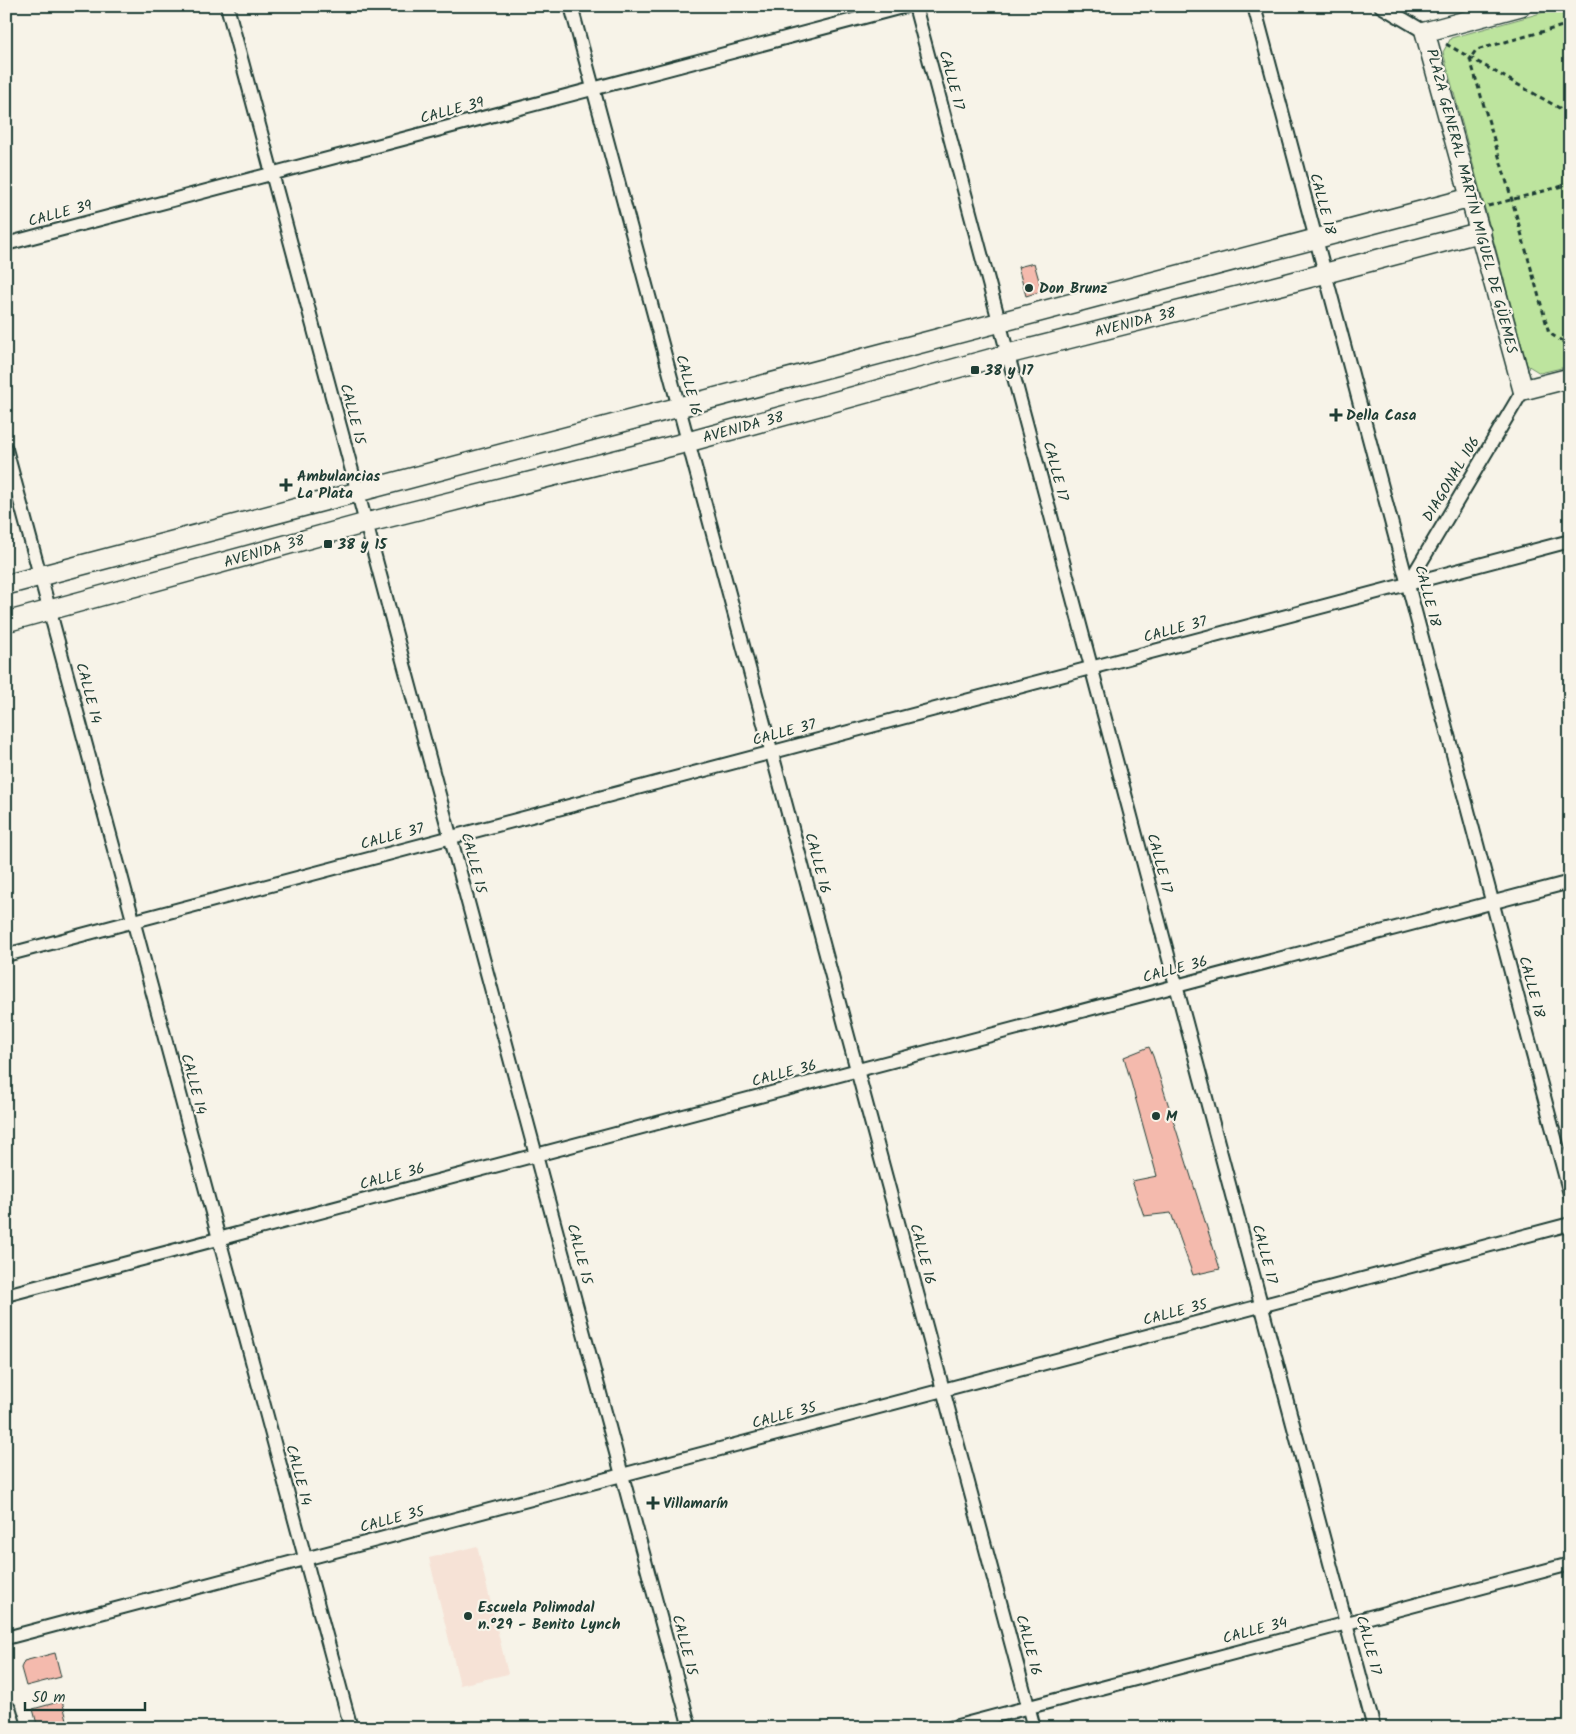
<svg xmlns="http://www.w3.org/2000/svg" width="1576" height="1734" font-family="Kalam,sans-serif">
<style>
.built{fill:#f6e2d6}
.green{fill:#bde49e;stroke:#6e9069}
.building{fill:#f4baad;stroke:#1f3d34}
.lines{fill:none;stroke-linecap:round;stroke-linejoin:round}
.minor-casing{stroke:#1f3d34;stroke-width:16}
.secondary-casing{stroke:#1f3d34;stroke-width:22}
.primary-casing{stroke:#1f3d34;stroke-width:24}
.path{stroke:#1f3d34;stroke-width:3;stroke-dasharray:5 4;stroke-linecap:butt}
.minor{stroke:#f7f3e8;stroke-width:12}
.secondary{stroke:#f7f3e8;stroke-width:19}
.primary{stroke:#f7f3e8;stroke-width:20}
.poi-dot{fill:#1f3d34;stroke:#f7f3e8;stroke-width:2}
.labels{text-anchor:middle;stroke-width:4.5;stroke-linejoin:round;paint-order:stroke}
.street-label{font-size:15px;fill:#1f3d34;stroke:#f7f3e8}
.poi-label{font-size:15px;font-weight:bold;fill:#1f3d34;stroke:#f7f3e8;text-anchor:start}
</style>
<rect width="100%" height="100%" fill="#f7f3e8"/>
<filter id="ink" filterUnits="userSpaceOnUse"><feTurbulence type="fractalNoise" baseFrequency=".02" numOctaves="2"/><feDisplacementMap in="SourceGraphic" scale="10" xChannelSelector="R" yChannelSelector="G"/><feConvolveMatrix kernelMatrix="1 2 1 2 8 2 1 2 1" color-interpolation-filters="sRGB"/></filter>
<g filter="url(#ink)">
<polygon class="built" points="477,1546 508,1674 460,1685 429,1558"/>
<polygon class="green" points="1566,6 1570,6 1570,366 1540,373 1527,365 1443,52 1451,38"/>
<g class="building">
<polygon points="1034,263 1042,291 1026,296 1018,267"/>
<polygon points="1149,1047 1153,1056 1220,1269 1193,1275 1171,1213 1144,1216 1132,1181 1157,1176 1124,1057"/>
<polygon points="55,1653 61,1677 26,1686 21,1668 24,1661"/>
<polygon points="62,1701 68,1723 50,1728 38,1728 33,1709"/>
</g>
<g class="lines">
<g class="minor-casing">
<g id="minor">
<polyline points="227,6 690,1728"/>
<polyline points="571,6 1034,1728"/>
<polyline points="915,6 1374,1728"/>
<polyline points="1254,6 1570,1194"/>
<polyline points="1381,6 1425,32"/>
<polyline points="6,244 906,6"/>
<polyline points="6,449 351,1728"/>
<polyline points="1408,584 1523,390"/>
<polyline points="6,955 1570,541"/>
<polyline points="6,1295 1570,882"/>
<polyline points="6,1638 1570,1224"/>
<polyline points="950,1728 1570,1564"/>
</g>
</g>
<g class="secondary-casing">
<g id="secondary">
<polyline points="1521,6 1425,32 1523,390 1570,378"/>
<polyline points="6,585 1470,198"/>
<polyline points="6,622 366,523 688,442 1008,354 1285,284 1481,232"/>
</g>
</g>
<g class="primary-casing">
<polyline id="primary" points="6,1711 11,1728"/>
</g>
<g class="path">
<polyline points="1570,24 1476,50 1470,59 1512,200 1549,333 1570,346"/>
<polyline points="1446,44 1570,114"/>
<polyline points="1488,206 1570,184"/>
</g>
<use href="#minor" class="minor"/>
<use href="#secondary" class="secondary"/>
<use href="#primary" class="primary"/>
</g>
</g>
<g class="poi-dot">
<circle cx="1029" cy="288" r="5"/>
<rect x="970" y="365" width="10" height="10" rx="2.5"/>
<path d="M1333.5 407.5h5v5h5v5h-5v5h-5v-5h-5v-5h5z"/>
<path d="M283.5 477.5h5v5h5v5h-5v5h-5v-5h-5v-5h5z"/>
<rect x="323" y="539" width="10" height="10" rx="2.5"/>
<circle cx="1156" cy="1116" r="5"/>
<path d="M650.5 1495.5h5v5h5v5h-5v5h-5v-5h-5v-5h5z"/>
<circle cx="468" cy="1616" r="5"/>
</g>
<g class="labels">
<g class="street-label">
<text transform="translate(952 80) rotate(75)" y="5">CALLE 17</text>
<text transform="translate(452 110) rotate(-15)" y="5">CALLE 39</text>
<text transform="translate(1472 201) rotate(75)" y="5">PLAZA GENERAL MARTÍN MIGUEL DE GÜEMES</text>
<text transform="translate(1323 204) rotate(75)" y="5">CALLE 18</text>
<text transform="translate(60 213) rotate(-15)" y="5">CALLE 39</text>
<text transform="translate(1135 322) rotate(-14)" y="5">AVENIDA 38</text>
<text transform="translate(689 385) rotate(75)" y="5">CALLE 16</text>
<text transform="translate(353 414) rotate(75)" y="5">CALLE 15</text>
<text transform="translate(743 427) rotate(-15)" y="5">AVENIDA 38</text>
<text transform="translate(1056 471) rotate(75)" y="5">CALLE 17</text>
<text transform="translate(1451 479) rotate(-59)" y="5">DIAGONAL 106</text>
<text transform="translate(264 551) rotate(-16)" y="5">AVENIDA 38</text>
<text transform="translate(1428 596) rotate(75)" y="5">CALLE 18</text>
<text transform="translate(1175 629) rotate(-15)" y="5">CALLE 37</text>
<text transform="translate(89 693) rotate(75)" y="5">CALLE 14</text>
<text transform="translate(784 732) rotate(-15)" y="5">CALLE 37</text>
<text transform="translate(392 836) rotate(-15)" y="5">CALLE 37</text>
<text transform="translate(474 863) rotate(75)" y="5">CALLE 15</text>
<text transform="translate(818 863) rotate(75)" y="5">CALLE 16</text>
<text transform="translate(1160 863) rotate(75)" y="5">CALLE 17</text>
<text transform="translate(1175 969) rotate(-15)" y="5">CALLE 36</text>
<text transform="translate(1532 987) rotate(75)" y="5">CALLE 18</text>
<text transform="translate(784 1073) rotate(-15)" y="5">CALLE 36</text>
<text transform="translate(194 1084) rotate(75)" y="5">CALLE 14</text>
<text transform="translate(392 1176) rotate(-15)" y="5">CALLE 36</text>
<text transform="translate(580 1254) rotate(75)" y="5">CALLE 15</text>
<text transform="translate(923 1254) rotate(75)" y="5">CALLE 16</text>
<text transform="translate(1265 1254) rotate(75)" y="5">CALLE 17</text>
<text transform="translate(1175 1312) rotate(-15)" y="5">CALLE 35</text>
<text transform="translate(784 1415) rotate(-15)" y="5">CALLE 35</text>
<text transform="translate(299 1475) rotate(75)" y="5">CALLE 14</text>
<text transform="translate(392 1519) rotate(-15)" y="5">CALLE 35</text>
<text transform="translate(1255 1630) rotate(-15)" y="5">CALLE 34</text>
<text transform="translate(685 1645) rotate(75)" y="5">CALLE 15</text>
<text transform="translate(1029 1645) rotate(75)" y="5">CALLE 16</text>
<text transform="translate(1369 1645) rotate(75)" y="5">CALLE 17</text>
</g>
<g class="poi-label">
<text x="1039" y="293">Don Brunz</text>
<text x="985" y="375">38 y 17</text>
<text x="1346" y="420">Della Casa</text>
<text x="297" y="481">Ambulancias<tspan x="297" dy="17">La Plata</tspan></text>
<text x="338" y="549">38 y 15</text>
<text x="1166" y="1121">M</text>
<text x="663" y="1508">Villamarín</text>
<text x="478" y="1612">Escuela Polimodal<tspan x="478" dy="17">n.°29 - Benito Lynch</tspan></text>
</g>
</g>
<rect width="1576" height="1734" fill="none" stroke="#f7f3e8" stroke-width="25"/>
<rect x="12" y="12" width="1551" height="1709" fill="none" stroke="#1f3d34" stroke-width="2" filter="url(#ink)"/>
<path d="M25 1702v8h120v-8" fill="none" stroke="#1f3d34" stroke-width="2.5"/>
<text x="32" y="1702" font-size="15" fill="#1f3d34" stroke="#f7f3e8" stroke-width="4" paint-order="stroke">50 m</text>
</svg>
